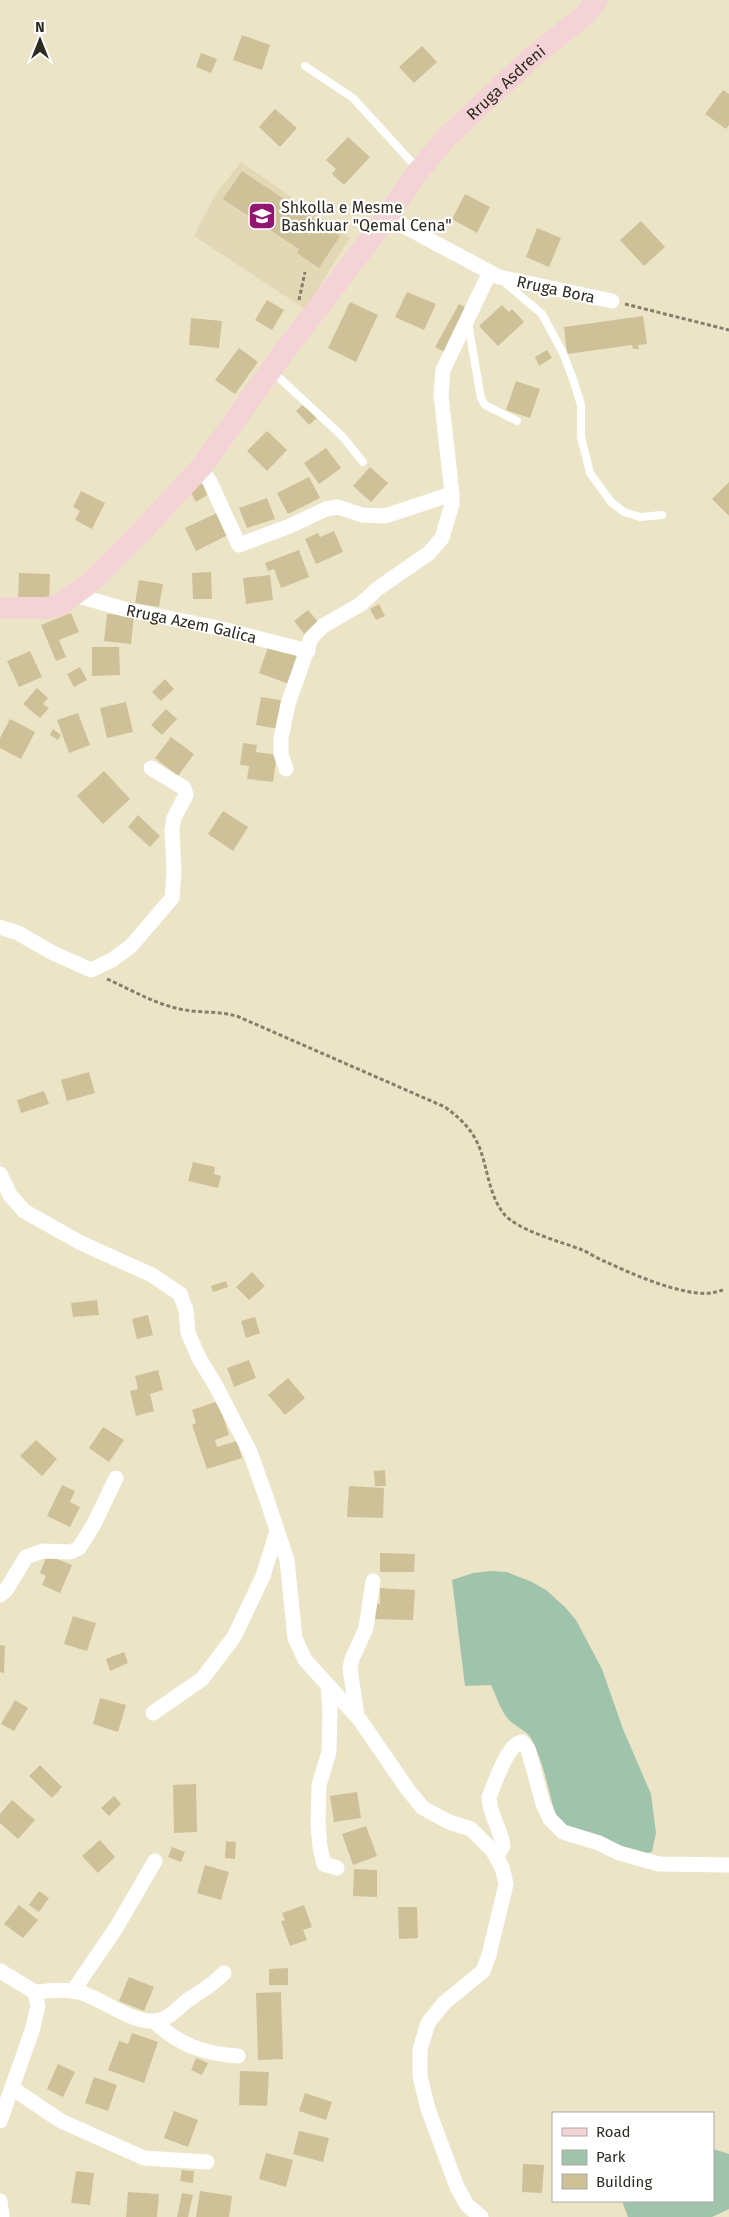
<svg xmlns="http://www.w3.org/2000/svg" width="729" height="2217" font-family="'Fira Sans',sans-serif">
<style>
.built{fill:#e3d8b5}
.green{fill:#a0c4ab}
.building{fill:#cec198}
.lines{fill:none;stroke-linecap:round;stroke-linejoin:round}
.path{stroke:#847f6b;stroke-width:3;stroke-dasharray:4 2.5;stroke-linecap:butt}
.lane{stroke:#fff;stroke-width:8}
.street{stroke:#fff;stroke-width:15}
.secondary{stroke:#f4d3d7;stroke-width:22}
.labels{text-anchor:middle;stroke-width:4.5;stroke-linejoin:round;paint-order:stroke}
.street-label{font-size:16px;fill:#2e2b20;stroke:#fff}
.poi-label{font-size:16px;fill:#2e2b20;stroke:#fff;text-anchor:start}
</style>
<rect width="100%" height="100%" fill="#ece4c7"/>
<polygon class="built" points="241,162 350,238 305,309 194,236 215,195"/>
<g class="green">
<path d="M490,1571L507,1572L532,1582L546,1590L565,1607L576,1620L602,1669L623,1729L651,1794L656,1833L652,1852L642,1854L597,1836L559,1825C549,1798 546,1767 532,1740C527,1730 517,1728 509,1720C501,1712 496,1695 491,1685L465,1686L452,1580L473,1573Z"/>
<polygon points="713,2149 729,2154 729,2209 712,2217 628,2217 622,2201 713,2201"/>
</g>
<g class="building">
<polygon points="242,35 270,45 262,70 233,60"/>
<polygon points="422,46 437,62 414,83 399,67"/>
<polygon points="201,53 217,59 211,73 196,67"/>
<polygon points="723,90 729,94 729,125 726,129 705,114"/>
<polygon points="275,109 297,128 280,147 259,127"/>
<polygon points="348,137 370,157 344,185 332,174 336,169 326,160"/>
<polygon points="242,171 340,236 319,268 297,253 299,249 223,199"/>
<polygon points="465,194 490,207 477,233 452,219"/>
<polygon points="641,221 665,247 644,266 620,240"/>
<polygon points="537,228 561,238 549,267 526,257"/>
<polygon points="407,292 436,304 424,330 395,317"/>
<polygon points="267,300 284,310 272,330 255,320"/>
<polygon points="350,302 378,315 356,362 328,348"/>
<polygon points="459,304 471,310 446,353 435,347"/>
<polygon points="502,305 509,312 512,309 524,322 498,346 479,326"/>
<polygon points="643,316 647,344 638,345 639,349 633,349 632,345 567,354 564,327"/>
<polygon points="191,318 222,321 219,348 189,345"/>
<polygon points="239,348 258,362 235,394 215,380"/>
<polygon points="547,350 552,358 539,366 535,357"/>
<polygon points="516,381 540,389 530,418 506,410"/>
<polygon points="305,403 318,417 309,425 296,411"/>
<polygon points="267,431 287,450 267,471 247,451"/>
<polygon points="326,448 341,468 319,484 304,463"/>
<polygon points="370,467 388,483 371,502 353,486"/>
<polygon points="309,477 320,498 288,514 277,493"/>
<polygon points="206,481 212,492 196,502 190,491"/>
<polygon points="729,482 729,516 712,499"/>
<polygon points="81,491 105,503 92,529 75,520 80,511 73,507"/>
<polygon points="267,498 275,519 247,528 239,508"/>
<polygon points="217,513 228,535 196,551 185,528"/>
<polygon points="334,531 343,552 316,564 305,539 318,533 320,537"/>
<polygon points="299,550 309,577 281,588 274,569 268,571 265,563"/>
<polygon points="211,572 212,599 193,599 192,573"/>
<polygon points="19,573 50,574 49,601 18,600"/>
<polygon points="270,575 273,600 246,604 243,578"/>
<polygon points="139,580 163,584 159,607 135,603"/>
<polygon points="379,604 385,616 376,620 370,609"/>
<polygon points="308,610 320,624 305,635 294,621"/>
<polygon points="71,613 79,632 59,640 66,657 56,661 41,625"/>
<polygon points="107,614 134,616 131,644 104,641"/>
<polygon points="269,644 299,655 289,684 259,673"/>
<polygon points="92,647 119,647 120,675 92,676"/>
<polygon points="30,651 42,677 19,687 7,661"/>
<polygon points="80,667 87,680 74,687 67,674"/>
<polygon points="165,679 174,689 161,701 152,692"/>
<polygon points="37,688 48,698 43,704 49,708 40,718 23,704"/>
<polygon points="261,697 285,701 279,729 256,725"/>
<polygon points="126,702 133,732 107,738 100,708"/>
<polygon points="166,709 177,719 162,735 151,725"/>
<polygon points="78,713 90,745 69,753 57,720"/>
<polygon points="10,719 35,732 21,759 0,748 0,738"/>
<polygon points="53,729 61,735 58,740 50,735"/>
<polygon points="171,737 194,754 178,776 155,758"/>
<polygon points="243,743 257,745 256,752 277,755 273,782 247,779 249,766 240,765"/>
<polygon points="104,771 130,799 103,824 77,796"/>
<polygon points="223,811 248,827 233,851 208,834"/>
<polygon points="138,815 160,836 150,847 128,827"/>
<polygon points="89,1072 95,1093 67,1101 61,1080"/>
<polygon points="44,1091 49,1104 21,1113 17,1100"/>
<polygon points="193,1162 215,1167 214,1174 221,1176 218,1188 188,1181"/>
<polygon points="252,1272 265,1286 249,1300 236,1287"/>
<polygon points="226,1281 228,1287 213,1292 211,1286"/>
<polygon points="97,1300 99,1315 73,1317 71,1303"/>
<polygon points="148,1315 153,1335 137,1339 132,1319"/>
<polygon points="255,1317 260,1333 246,1338 241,1321"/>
<polygon points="249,1360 256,1378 234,1387 227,1368"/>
<polygon points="158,1370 163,1390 150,1394 154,1411 136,1416 130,1391 138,1389 135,1376"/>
<polygon points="288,1378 305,1398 285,1415 268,1395"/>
<polygon points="218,1401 229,1435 215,1440 217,1447 237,1441 242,1458 207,1469 192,1425 196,1423 192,1410"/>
<polygon points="103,1427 124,1440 109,1462 89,1448"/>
<polygon points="36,1440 57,1459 42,1476 20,1456"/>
<polygon points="385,1470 386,1486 375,1486 374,1471"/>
<polygon points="62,1485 75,1491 70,1502 80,1507 70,1527 47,1516"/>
<polygon points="349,1486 384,1488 383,1518 347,1517"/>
<polygon points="380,1553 415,1554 414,1572 380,1572"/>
<polygon points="47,1555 72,1565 60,1593 42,1585 46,1576 40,1573"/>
<polygon points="380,1588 415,1590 413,1620 374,1619 374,1603 380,1604"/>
<polygon points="73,1616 96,1623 87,1651 64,1644"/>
<polygon points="0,1645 5,1646 4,1673 0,1672"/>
<polygon points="124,1652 128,1663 110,1671 106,1659"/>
<polygon points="100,1698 126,1705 118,1732 93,1724"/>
<polygon points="15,1700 28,1708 14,1731 1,1724"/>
<polygon points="40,1765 62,1787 52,1798 29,1776"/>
<polygon points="196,1784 197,1832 174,1833 173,1785"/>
<polygon points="357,1792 361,1818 334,1822 330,1796"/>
<polygon points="114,1796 121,1804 109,1816 101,1808"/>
<polygon points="12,1800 35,1820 18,1839 0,1823 0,1814"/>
<polygon points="366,1826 377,1856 353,1865 342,1834"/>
<polygon points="100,1840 115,1857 98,1873 82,1856"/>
<polygon points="226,1841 236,1842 235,1859 225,1858"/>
<polygon points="172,1847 185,1852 181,1862 168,1857"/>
<polygon points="205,1865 229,1872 221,1900 197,1893"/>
<polygon points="354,1869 377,1870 377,1897 353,1896"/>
<polygon points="39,1891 49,1898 39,1912 29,1905"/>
<polygon points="19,1905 38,1920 23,1938 4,1924"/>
<polygon points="304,1905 312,1927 303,1930 307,1940 290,1946 281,1921 285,1920 282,1913"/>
<polygon points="398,1907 417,1907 418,1938 399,1939"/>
<polygon points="288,1968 288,1985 269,1985 269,1969"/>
<polygon points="129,1977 154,1987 144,2011 119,2001"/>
<polygon points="281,1992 283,2059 258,2060 256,1993"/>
<polygon points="132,2033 158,2042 144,2083 108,2070 119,2041 128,2044"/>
<polygon points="196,2058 208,2063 202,2075 191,2070"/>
<polygon points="58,2064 75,2072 63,2097 47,2089"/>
<polygon points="240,2071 269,2072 267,2106 239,2105"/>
<polygon points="94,2077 117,2085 108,2111 85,2103"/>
<polygon points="305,2093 332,2102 326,2120 299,2111"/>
<polygon points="174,2111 198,2120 188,2147 164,2138"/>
<polygon points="299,2131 329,2138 323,2162 293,2154"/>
<polygon points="266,2153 293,2160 286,2187 259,2179"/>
<polygon points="523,2164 544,2165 542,2193 522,2192"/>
<polygon points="182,2170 194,2171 193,2183 180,2181"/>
<polygon points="76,2171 94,2173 90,2205 71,2203"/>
<polygon points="200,2191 232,2196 229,2217 196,2217"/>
<polygon points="128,2192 159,2194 157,2217 126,2217"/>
<polygon points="182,2193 193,2195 188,2217 177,2217"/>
</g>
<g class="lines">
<g class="path">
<polyline points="299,300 305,272"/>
<polyline points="625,304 729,330"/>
<path d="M107,979C134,991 156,1005 185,1010C203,1013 222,1011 239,1017L445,1107C457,1116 468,1125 476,1140C488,1163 487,1193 504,1214C517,1230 561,1242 580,1249C588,1252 596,1258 604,1261C632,1274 666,1289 697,1293C707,1294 714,1293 723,1290"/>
</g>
<g class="lane">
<polyline points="305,66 353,98 417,168"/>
<polyline points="503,281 542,314 563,353 573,379 581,405 581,437 590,473 611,502 624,512 640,517 662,515"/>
<polyline points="468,323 481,398 485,405 517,421"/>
<polyline points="272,371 342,436 363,462"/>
</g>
<g class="street">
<polyline points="387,217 499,277 612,301"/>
<polyline points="201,467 210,482 239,545 290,526 326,509 338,507 362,515 385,516 452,494"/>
<path id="s1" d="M75,595L124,609L218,628L308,651"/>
<polyline points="286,769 281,754 281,738 288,704 311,638 323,626 361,604 377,589 429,553 442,538 452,504 452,494 441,395 443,370 490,272"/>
<polyline points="0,927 18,933 53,953 91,970 112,960 131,946 172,898 174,872 172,829 174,818 186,795 184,788 151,768"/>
<polyline points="0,1174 10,1195 24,1211 81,1243 152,1275 180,1294 186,1310 188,1333 199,1358 216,1386 250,1452 267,1500 287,1560 295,1638 305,1660 360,1720 408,1790 423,1808 449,1822 471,1829 492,1850 502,1867 506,1884 489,1955 483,1971 444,2003 428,2023 420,2049 420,2076 428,2109 457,2187 467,2205 481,2217"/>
<polyline points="0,1595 6,1590 26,1557 43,1551 70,1552 79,1548 94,1524 116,1478"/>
<polyline points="328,1686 330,1711 329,1752 319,1785 318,1823 320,1847 324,1864 337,1868"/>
<polyline points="153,1713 202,1679 234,1637 263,1576 277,1531"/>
<polyline points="357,1716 350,1668 352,1659 366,1628 373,1581"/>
<path d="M496,1857L503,1846C501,1829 489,1814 489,1797C495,1783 507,1744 522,1742L528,1749L543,1804L550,1819L563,1832L599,1843L619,1853L659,1864L729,1865"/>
<polyline points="0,1971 35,1992 38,2006 32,2031 0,2121"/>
<polyline points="73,1991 116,1928 155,1861"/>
<path d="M35,1992C51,1991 70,1988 85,1994C107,2002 140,2029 163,2019C174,2015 181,2004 191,1998C203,1990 214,1984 224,1973"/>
<path d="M155,2022C179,2045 205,2054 238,2056"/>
<polyline points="12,2088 61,2121 144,2158 207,2162"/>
<polyline points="0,2201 2,2217"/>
</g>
<path class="secondary" id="s2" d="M0,608H46L60,605L91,582L143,530L203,465L278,360L387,217L416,174L447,137L530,59L586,14L597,0"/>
</g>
<defs>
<g id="school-square" transform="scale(1.4375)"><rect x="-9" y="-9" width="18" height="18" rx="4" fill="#921571" stroke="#fff"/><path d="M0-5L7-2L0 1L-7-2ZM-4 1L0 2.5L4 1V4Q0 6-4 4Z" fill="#fff"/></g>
</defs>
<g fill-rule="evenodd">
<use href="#school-square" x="262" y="216"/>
</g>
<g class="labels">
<g class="street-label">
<text dy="6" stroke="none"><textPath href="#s2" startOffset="750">Rruga Asdreni</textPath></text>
<text transform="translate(556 289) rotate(12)" y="6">Rruga Bora</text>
<text dy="6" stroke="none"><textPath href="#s1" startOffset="120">Rruga Azem Galica</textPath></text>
</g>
<g class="poi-label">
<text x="281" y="213">Shkolla e Mesme<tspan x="281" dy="18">Bashkuar "Qemal Cena"</tspan></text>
</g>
</g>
<rect x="552" y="2112" width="162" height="90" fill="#ffffff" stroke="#abaaa6"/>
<rect x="562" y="2128" width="25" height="8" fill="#f4d3d7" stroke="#abaaa6"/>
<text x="596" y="2137" font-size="15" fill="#2e2b20">Road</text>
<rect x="562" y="2150" width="25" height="15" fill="#a0c4ab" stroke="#abaaa6"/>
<text x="596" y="2162" font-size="15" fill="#2e2b20">Park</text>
<rect x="562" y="2174" width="25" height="15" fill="#cec198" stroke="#abaaa6"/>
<text x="596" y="2187" font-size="15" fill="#2e2b20">Building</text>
<g transform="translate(40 40)" stroke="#ffffff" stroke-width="4" paint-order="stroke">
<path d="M0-4L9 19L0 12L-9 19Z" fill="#2e2b20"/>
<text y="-8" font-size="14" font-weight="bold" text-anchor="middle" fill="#2e2b20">N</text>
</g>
</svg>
